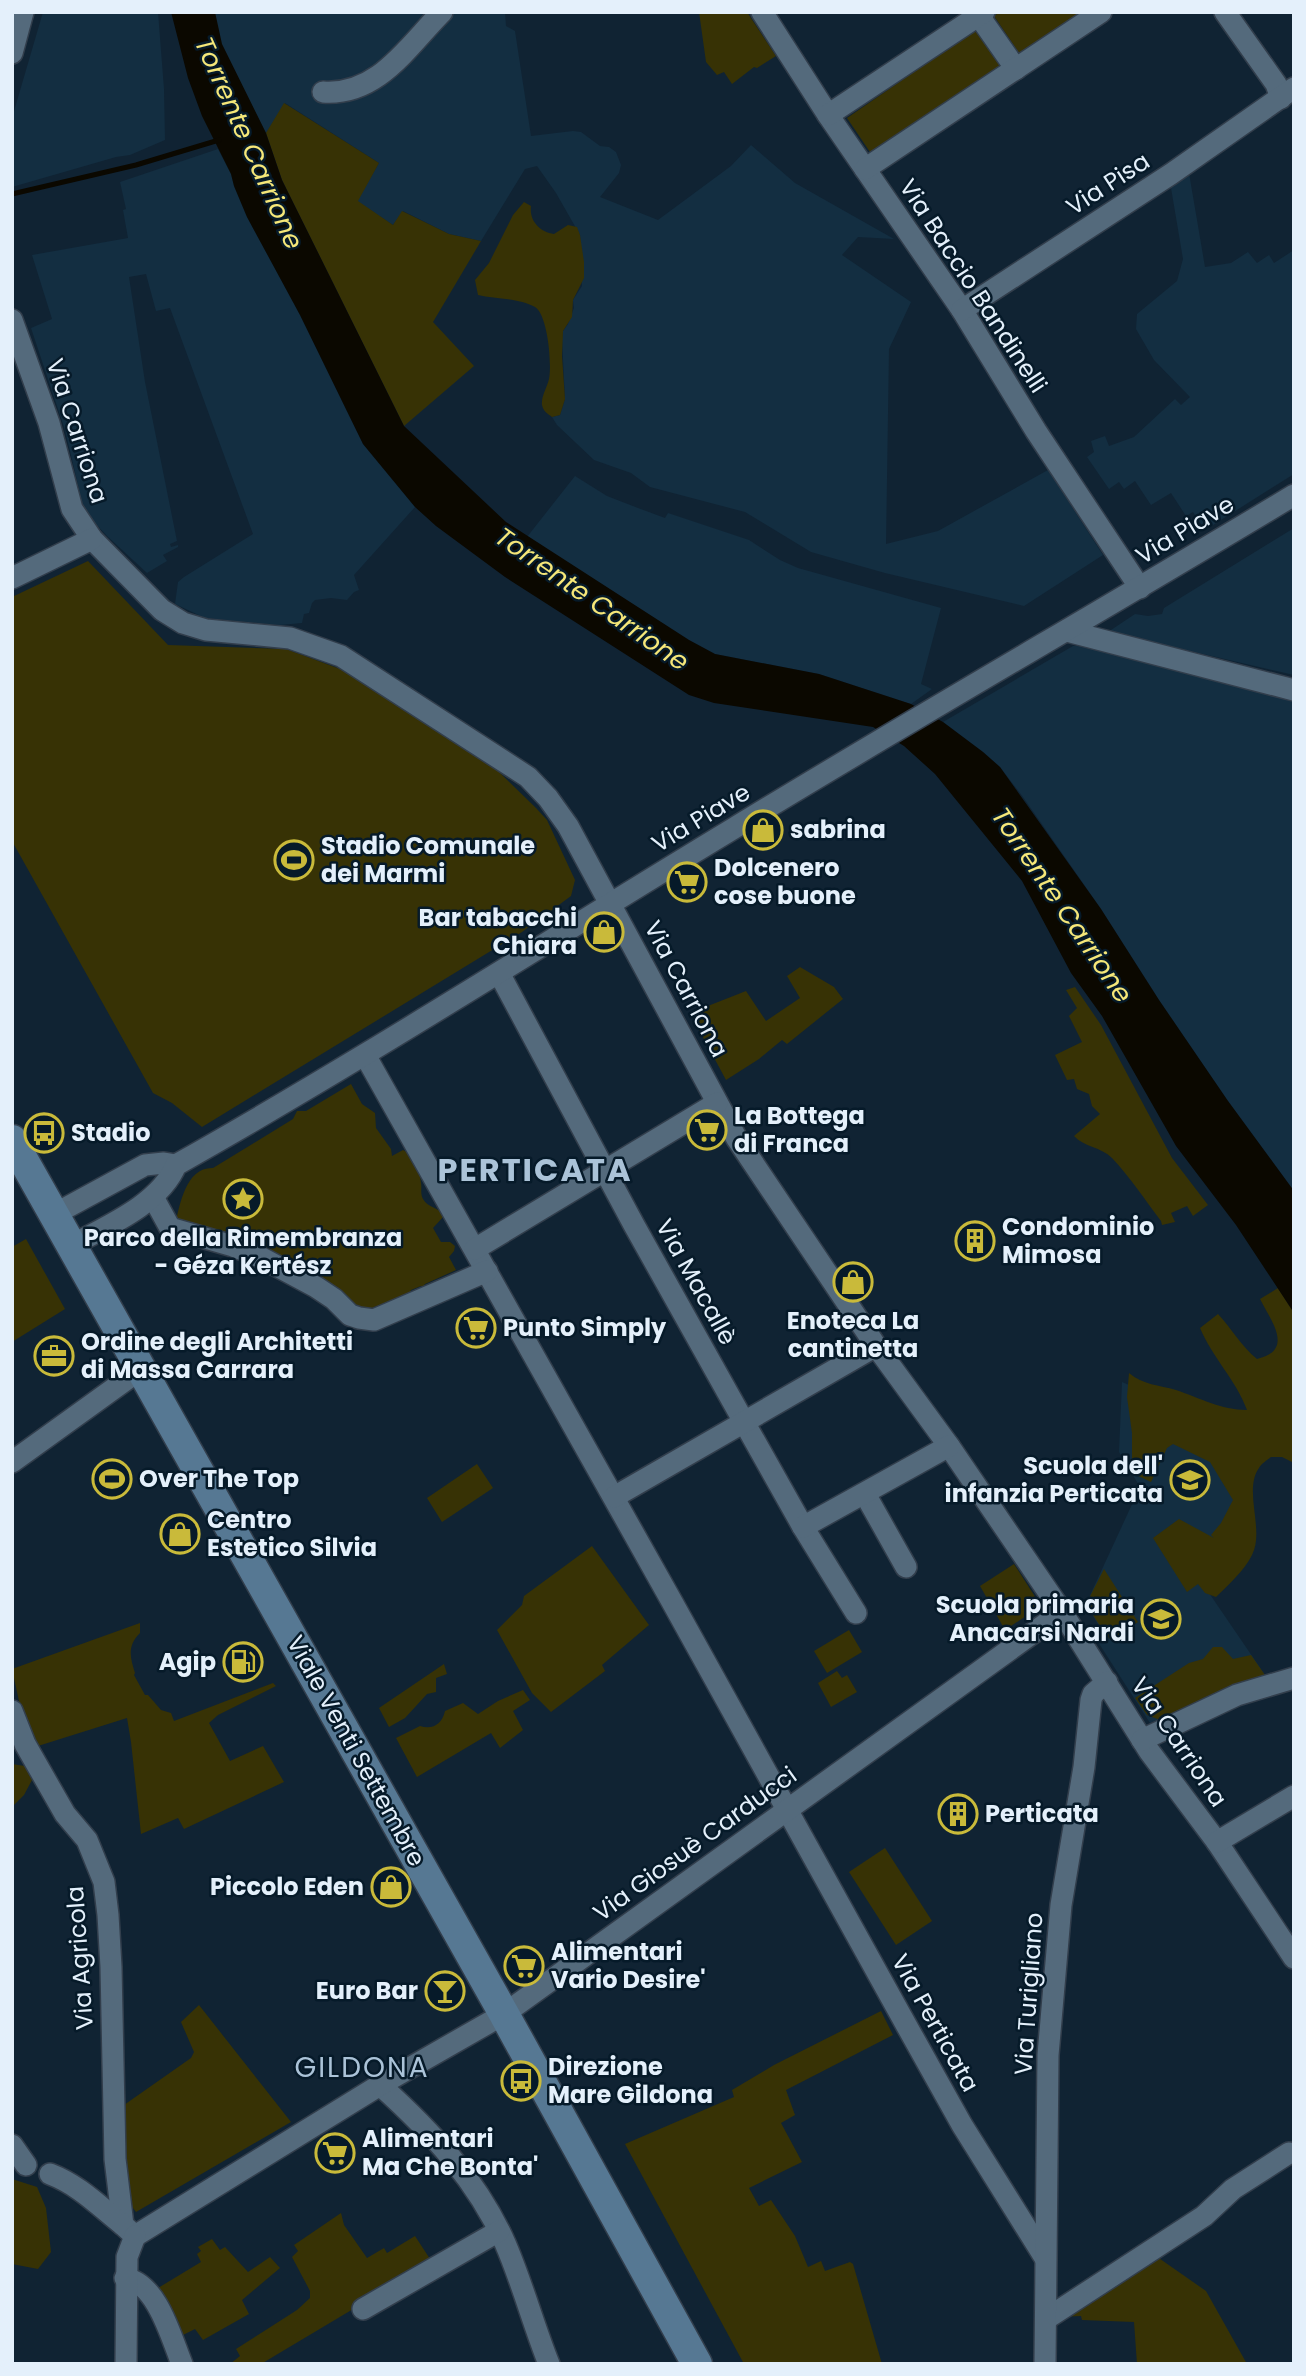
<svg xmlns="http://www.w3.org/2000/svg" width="1306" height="2376" font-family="Poppins,sans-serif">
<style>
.built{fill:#132e41}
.green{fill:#373205}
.water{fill:#0b0800}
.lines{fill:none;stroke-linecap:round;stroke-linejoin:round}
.stream{stroke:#0b0800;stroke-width:5}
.minor-casing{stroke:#323e4c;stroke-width:24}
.secondary-casing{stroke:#323e4c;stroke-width:33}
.minor{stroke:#546a7c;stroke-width:21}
.secondary{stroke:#567893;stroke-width:30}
.labels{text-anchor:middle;stroke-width:5;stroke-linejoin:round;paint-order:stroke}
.street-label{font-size:24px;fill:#e4f0fb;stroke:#061a29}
.poi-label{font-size:24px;font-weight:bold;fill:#e4f0fb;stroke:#061a29;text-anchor:start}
.water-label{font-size:26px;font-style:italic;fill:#f5e779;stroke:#061a29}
.quarter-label{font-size:28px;letter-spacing:2px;fill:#abc3d8;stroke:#061a29}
.district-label{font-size:32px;font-weight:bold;letter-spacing:2px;fill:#abc3d8;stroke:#061a29}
</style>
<rect width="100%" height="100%" fill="#102333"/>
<g class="built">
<polygon points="43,12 158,12 164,89 165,140 130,155 116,157 12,187 12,118"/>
<polygon points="213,12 505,12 506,26 515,31 531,136 573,131 581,132 600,146 609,147 616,152 621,165 619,173 600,197 658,220 731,166 751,145 795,183 894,239 858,237 842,255 911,302 889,349 886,544 938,531 1048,470 1103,555 1024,606 885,573 811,552 745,512 650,487 631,473 594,460 557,425 552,417 560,415 565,399 562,339 563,331 568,324 574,308 573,300 582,286 580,235 556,193 537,166 525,169 481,241 449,234 403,211 393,225 357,201 379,163 285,103 266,133 220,45"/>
<polygon points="218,149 231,174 234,186 247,217 300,315 363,444 415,507 354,575 359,590 354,592 347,600 331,598 315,600 312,603 309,613 304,614 302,623 280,625 205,618 175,604 178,582 184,577 253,534 170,308 156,311 146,274 129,277 145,382 177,541 170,544 171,547 178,545 178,547 163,555 167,561 147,573 107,536 91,519 83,506 65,430 31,328 52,319 32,255 128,238 123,210 126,209 120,182"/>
<polygon points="1189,173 1205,267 1231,263 1248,252 1257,263 1269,255 1274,263 1294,250 1294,474 1205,530 1193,512 1186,516 1171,493 1151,505 1135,481 1124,489 1119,482 1109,489 1087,457 1094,452 1091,441 1105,436 1109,446 1134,437 1175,399 1181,405 1190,397 1154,360 1136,329 1137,314 1177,281 1183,259 1170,182"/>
<polygon points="575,476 607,496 638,508 665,518 668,513 749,540 780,560 798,568 941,608 921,684 932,689 911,704 819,674 715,654 689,640 527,537"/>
<polygon points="1294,528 1294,675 1108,632 1135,614 1148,616 1162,614 1164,608"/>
<polygon points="1073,646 1084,646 1294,696 1294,1191 1228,1101 1159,1000 1101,909 1023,797 1000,767 983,752 943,722"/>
<polygon points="1122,1382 1248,1436 1236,1548 1194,1571 1265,1675 1228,1688 1150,1723 1098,1642 1104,1634 1086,1604 1140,1487 1119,1452"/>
</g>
<g class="green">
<polygon points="699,12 747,12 776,56 757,68 754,67 732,84 724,72 717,75 706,62"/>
<polygon points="1000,12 1085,12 1021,56 994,16"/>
<polygon points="975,30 1001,67 872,155 847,118"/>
<polygon points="284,103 379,163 358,201 393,225 402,211 449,234 481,241 433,322 474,366 404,426 282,180 266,133"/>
<path d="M524,202L531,206C529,221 540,232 554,234L568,225L577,227L580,235L584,262V278L573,300L572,317L563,331L562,356L565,399L560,415L552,417C548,414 543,411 542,405C541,396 547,388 549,379C552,365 548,315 535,307C519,298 495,299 478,295L475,280L489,263L513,215Z"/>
<polygon points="88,561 168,645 286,649 351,673 498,771 536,808 547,820 575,880 571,896 522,932 202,1127 172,1103 153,1093 12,841 12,597"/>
<polygon points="800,967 834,987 843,999 787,1044 782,1040 759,1059 726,1080 690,1013 746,991 766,1021 800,998 787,976"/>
<path d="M1075,987L1101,1025L1172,1158L1208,1205L1193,1216L1187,1206L1171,1213L1175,1222L1162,1225L1161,1221C1145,1200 1130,1177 1112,1158C1101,1147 1084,1147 1074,1136L1100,1114L1092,1106L1089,1094L1077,1089L1074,1079L1067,1080L1055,1055L1082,1042L1069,1016L1077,1008L1066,990Z"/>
<path d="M351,1084L362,1104L375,1113L376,1128L391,1149L392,1156L403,1150C414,1155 420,1171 421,1183C422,1188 420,1194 423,1199C428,1208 439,1207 444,1216L433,1228L441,1242H450L455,1246L454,1251L449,1257L456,1270L425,1284L423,1287L421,1286L411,1290L408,1299L382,1307L376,1306L364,1313L175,1225C180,1204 186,1167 213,1168L293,1119L297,1111H306Z"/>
<polygon points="26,1239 65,1309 12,1342 12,1247"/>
<path d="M1278,1288L1294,1313V1463L1282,1457H1271C1267,1460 1261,1464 1259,1468C1243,1490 1265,1530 1252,1555C1244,1571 1228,1585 1216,1597L1205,1593L1198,1584L1187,1592L1153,1538L1179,1519L1214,1538L1211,1535L1221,1523L1233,1500L1210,1462L1173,1444L1167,1448L1151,1482L1132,1473V1433L1127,1397L1129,1373C1143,1385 1159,1385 1176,1390C1200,1398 1221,1410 1247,1410C1236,1380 1212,1357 1200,1328L1218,1314C1232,1329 1241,1346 1257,1359C1295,1350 1271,1321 1260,1299Z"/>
<polygon points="477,1464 493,1488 442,1522 427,1498"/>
<polygon points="592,1546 649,1625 602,1665 605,1671 551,1712 532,1693 497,1630 522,1605 524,1596"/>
<polygon points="1014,1564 1041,1606 1005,1630 980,1586"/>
<polygon points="1104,1569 1138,1622 1111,1640 1105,1634 1086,1604"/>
<path d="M140,1623V1633C127,1646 130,1657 135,1673L134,1675L145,1695H148L161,1710L171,1713L174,1721L273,1683L276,1686L218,1715L209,1723L230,1761L263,1746L284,1782L184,1829L178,1818L141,1834L131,1742L127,1718L38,1746L21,1710L12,1669Z"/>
<polygon points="849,1630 862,1652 827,1673 814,1651"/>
<polygon points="1213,1647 1222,1647 1233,1659 1251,1655 1265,1675 1228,1688 1160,1720 1147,1715 1135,1698 1189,1663 1203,1659"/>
<polygon points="444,1664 447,1674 436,1678 436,1692 427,1694 405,1718 389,1727 379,1708"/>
<polygon points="837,1671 842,1678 847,1675 857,1692 831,1707 818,1683"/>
<path d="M523,1690L530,1700L513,1711L523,1730L500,1748L491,1733L417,1777L396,1738L420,1726C433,1730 442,1724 445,1711L463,1703L478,1714L498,1701Z"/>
<polygon points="12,1764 25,1766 32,1780 24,1795 12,1807"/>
<polygon points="885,1848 932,1921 896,1945 849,1872"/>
<polygon points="199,2005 291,2122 136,2212 127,2200 124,2105 191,2058 194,2052 181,2022"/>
<polygon points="881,2011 893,2035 786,2090 795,2115 781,2123 802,2162 749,2188 759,2206 771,2200 795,2236 808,2267 821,2261 825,2271 850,2262 853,2264 882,2364 744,2364 625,2144 734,2097 732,2090 774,2065"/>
<polygon points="12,2179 37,2187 46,2208 51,2252 38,2269 12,2264"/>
<polygon points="341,2213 344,2225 367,2258 384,2248 387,2253 415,2236 432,2262 261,2364 230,2364 240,2356 236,2349 297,2310 310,2298 310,2291 292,2257 298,2251 294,2245"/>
<polygon points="212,2239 220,2250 225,2247 248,2272 270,2257 280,2268 242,2300 249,2314 203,2340 195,2329 183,2335 158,2288 201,2262 197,2254 201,2251 198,2247"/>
<polygon points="1153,2254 1206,2291 1247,2364 1137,2364 1134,2322 1082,2320 1081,2316 1059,2317"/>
</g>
<polygon class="water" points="171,12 215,12 222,44 266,133 282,180 404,426 506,522 689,640 715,654 819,674 911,704 943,722 983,752 1000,767 1101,909 1159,1000 1228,1101 1294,1191 1294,1313 1236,1225 1176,1146 1102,1016 1071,973 1022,881 935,774 904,746 873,727 714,703 689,695 505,577 436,526 415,507 363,444 300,315 247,217 234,186 231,174 202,116 188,78"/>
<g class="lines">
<polyline class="stream" points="12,194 136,165 219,140"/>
<g class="minor-casing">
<g id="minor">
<polyline points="762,12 828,115 962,310 1036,431 1140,588"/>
<polyline points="1225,12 1276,84 1281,98"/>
<polyline points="979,16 1016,69"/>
<polyline points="12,53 23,12"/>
<path d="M323,92C378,96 408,46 442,12"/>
<polyline points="828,115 984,12"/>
<polyline points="865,169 1101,12"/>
<polyline points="962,310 1171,174 1294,88"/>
<polyline points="12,320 49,423 72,509 92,539 162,610 183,623 206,630 290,638 341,656 528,777 548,798 568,826 737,1139 876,1346 949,1446 1062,1612 1149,1751 1217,1842 1294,1958"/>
<polyline points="12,578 92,539"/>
<polyline points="1067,631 1294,690"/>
<polyline points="499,973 634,1225 744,1422 803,1527 856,1613"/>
<polyline points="365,1055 671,1600 909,2030 962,2125 1045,2258"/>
<polyline points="153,1197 170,1228 233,1246 260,1257 316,1287 334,1299 350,1315 359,1318 374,1320 487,1271"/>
<polyline points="53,1215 145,1165 164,1163 176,1165"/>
<path d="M72,1245C107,1226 160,1204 176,1165C364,1059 546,942 731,830C917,716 1107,608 1294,495"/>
<polyline points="475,1249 717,1103"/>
<polyline points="12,1462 141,1369"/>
<polyline points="865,1494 906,1567"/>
<polyline points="614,1497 876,1346"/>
<polyline points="803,1527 949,1446"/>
<polyline points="12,1711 25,1744 65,1814 87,1840 104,1882 108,1915 111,1967 115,2159 123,2225 135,2236"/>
<polyline points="1142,1740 1237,1695 1294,1678"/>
<polyline points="1217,1842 1294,1796"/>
<path d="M380,2085C431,2131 477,2180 505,2243C522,2282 533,2324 549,2364"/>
<polyline points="12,2145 26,2165"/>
<path d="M50,2174C79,2185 99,2206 123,2225"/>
<polyline points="135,2236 380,2085 504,2014 1062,1612"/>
<path d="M125,2278C157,2283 171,2337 182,2364"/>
<polyline points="363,2309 499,2231"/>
<polyline points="1046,2319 1204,2216 1233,2189 1289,2153"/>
<polyline points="126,2364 127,2257 135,2236"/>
<polyline points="1045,2364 1048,2055 1061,1905 1084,1767 1091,1700 1093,1694 1107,1682"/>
</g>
</g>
<g class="secondary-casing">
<polyline id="secondary" points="12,1140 504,2014 697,2364"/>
</g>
<use href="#minor" class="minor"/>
<use href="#secondary" class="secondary"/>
</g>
<defs>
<g id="shop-ring" transform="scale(2.0125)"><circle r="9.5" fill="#061a29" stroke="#c9ba3a" stroke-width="1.5"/><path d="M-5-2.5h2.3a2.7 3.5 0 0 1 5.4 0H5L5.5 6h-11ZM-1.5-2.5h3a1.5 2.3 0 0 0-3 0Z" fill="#c9ba3a"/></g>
<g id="stadium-ring" transform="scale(2.0125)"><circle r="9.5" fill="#061a29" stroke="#c9ba3a" stroke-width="1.5"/><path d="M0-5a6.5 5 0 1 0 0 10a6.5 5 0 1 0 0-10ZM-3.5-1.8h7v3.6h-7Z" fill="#c9ba3a"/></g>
<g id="supermarket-ring" transform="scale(2.0125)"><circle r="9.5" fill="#061a29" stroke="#c9ba3a" stroke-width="1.5"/><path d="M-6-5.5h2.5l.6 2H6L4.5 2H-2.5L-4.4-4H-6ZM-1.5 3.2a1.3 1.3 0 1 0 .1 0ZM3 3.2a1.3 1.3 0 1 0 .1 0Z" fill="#c9ba3a"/></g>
<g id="bus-ring" transform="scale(2.0125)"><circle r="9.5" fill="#061a29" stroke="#c9ba3a" stroke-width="1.5"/><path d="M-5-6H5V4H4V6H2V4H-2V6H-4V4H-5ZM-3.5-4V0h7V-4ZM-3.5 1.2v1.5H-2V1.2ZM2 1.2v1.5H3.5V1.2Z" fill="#c9ba3a"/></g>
<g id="sight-ring" transform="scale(2.0125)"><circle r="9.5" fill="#061a29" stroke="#c9ba3a" stroke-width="1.5"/><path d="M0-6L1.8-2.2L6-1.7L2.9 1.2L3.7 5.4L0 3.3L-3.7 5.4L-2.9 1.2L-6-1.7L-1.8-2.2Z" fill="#c9ba3a"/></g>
<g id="building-ring" transform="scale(2.0125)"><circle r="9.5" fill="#061a29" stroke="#c9ba3a" stroke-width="1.5"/><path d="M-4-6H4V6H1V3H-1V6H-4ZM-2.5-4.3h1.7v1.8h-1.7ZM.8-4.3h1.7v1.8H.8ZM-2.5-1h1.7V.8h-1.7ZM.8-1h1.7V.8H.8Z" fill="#c9ba3a"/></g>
<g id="office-ring" transform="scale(2.0125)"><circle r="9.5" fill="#061a29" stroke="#c9ba3a" stroke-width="1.5"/><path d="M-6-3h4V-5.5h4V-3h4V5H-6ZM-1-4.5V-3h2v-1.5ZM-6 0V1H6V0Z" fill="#c9ba3a"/></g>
<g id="school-ring" transform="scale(2.0125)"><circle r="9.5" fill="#061a29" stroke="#c9ba3a" stroke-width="1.5"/><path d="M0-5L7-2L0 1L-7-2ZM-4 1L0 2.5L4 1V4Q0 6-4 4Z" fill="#c9ba3a"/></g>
<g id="fuel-ring" transform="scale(2.0125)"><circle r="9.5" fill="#061a29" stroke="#c9ba3a" stroke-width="1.5"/><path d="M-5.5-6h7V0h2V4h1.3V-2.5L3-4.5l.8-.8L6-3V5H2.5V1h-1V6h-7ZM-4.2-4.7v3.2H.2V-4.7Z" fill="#c9ba3a"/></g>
<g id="bar-ring" transform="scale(2.0125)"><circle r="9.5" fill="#061a29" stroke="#c9ba3a" stroke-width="1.5"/><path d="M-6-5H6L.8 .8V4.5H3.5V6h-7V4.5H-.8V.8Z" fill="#c9ba3a"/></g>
</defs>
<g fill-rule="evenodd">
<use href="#shop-ring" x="763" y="830"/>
<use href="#stadium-ring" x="294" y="860"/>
<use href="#supermarket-ring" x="687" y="882"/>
<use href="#shop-ring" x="604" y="932"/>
<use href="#supermarket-ring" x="707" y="1130"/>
<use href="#bus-ring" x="44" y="1133"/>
<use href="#sight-ring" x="243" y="1199"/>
<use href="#building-ring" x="975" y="1241"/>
<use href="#shop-ring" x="853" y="1282"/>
<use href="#supermarket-ring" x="476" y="1328"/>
<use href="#office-ring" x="54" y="1356"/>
<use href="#stadium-ring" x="112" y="1479"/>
<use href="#school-ring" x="1190" y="1480"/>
<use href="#shop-ring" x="180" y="1534"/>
<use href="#school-ring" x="1161" y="1619"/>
<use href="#fuel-ring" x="243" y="1662"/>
<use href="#building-ring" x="958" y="1814"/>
<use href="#shop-ring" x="391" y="1887"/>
<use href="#supermarket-ring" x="524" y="1966"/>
<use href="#bar-ring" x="445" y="1991"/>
<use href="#bus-ring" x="521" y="2081"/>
<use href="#supermarket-ring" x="335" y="2153"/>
</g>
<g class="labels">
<g class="street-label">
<text transform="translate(1108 184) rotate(-33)" y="8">Via Pisa</text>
<text transform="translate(973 286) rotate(57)" y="8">Via Baccio Bandinelli</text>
<text transform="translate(77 431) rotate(72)" y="8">Via Carriona</text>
<text transform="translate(1185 530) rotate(-31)" y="8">Via Piave</text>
<text transform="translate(701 818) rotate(-31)" y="8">Via Piave</text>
<text transform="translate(686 989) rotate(62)" y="8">Via Carriona</text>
<text transform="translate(696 1282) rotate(61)" y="8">Via Macallè</text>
<text transform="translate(1179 1742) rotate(56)" y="8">Via Carriona</text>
<text transform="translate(356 1751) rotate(61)" y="8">Viale Venti Settembre</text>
<text transform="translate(695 1844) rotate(-36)" y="8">Via Giosuè Carducci</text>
<text transform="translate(80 1958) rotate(-94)" y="8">Via Agricola</text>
<text transform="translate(1029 1994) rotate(-86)" y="8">Via Turigliano</text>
<text transform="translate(935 2023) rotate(61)" y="8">Via Perticata</text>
</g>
<g class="poi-label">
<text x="790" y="838">sabrina</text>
<text x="321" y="854">Stadio Comunale<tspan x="321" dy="28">dei Marmi</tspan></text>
<text x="714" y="876">Dolcenero<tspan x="714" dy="28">cose buone</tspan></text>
<text x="577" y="926" text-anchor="end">Bar tabacchi<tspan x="577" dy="28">Chiara</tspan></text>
<text x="734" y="1124">La Bottega<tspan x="734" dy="28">di Franca</tspan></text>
<text x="71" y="1141">Stadio</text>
<text x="1002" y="1235">Condominio<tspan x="1002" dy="28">Mimosa</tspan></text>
<text x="243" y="1246" text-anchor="middle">Parco della Rimembranza<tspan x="243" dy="28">- Géza Kertész</tspan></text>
<text x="853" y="1329" text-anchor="middle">Enoteca La<tspan x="853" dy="28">cantinetta</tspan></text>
<text x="503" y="1336">Punto Simply</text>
<text x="81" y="1350">Ordine degli Architetti<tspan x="81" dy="28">di Massa Carrara</tspan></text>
<text x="1163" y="1474" text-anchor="end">Scuola dell'<tspan x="1163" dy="28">infanzia Perticata</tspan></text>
<text x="139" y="1487">Over The Top</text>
<text x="207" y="1528">Centro<tspan x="207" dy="28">Estetico Silvia</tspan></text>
<text x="1134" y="1613" text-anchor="end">Scuola primaria<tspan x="1134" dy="28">Anacarsi Nardi</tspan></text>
<text x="216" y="1670" text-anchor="end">Agip</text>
<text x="985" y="1822">Perticata</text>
<text x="364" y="1895" text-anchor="end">Piccolo Eden</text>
<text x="551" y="1960">Alimentari<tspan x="551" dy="28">Vario Desire'</tspan></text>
<text x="418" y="1999" text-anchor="end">Euro Bar</text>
<text x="548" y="2075">Direzione<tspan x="548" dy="28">Mare Gildona</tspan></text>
<text x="362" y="2147">Alimentari<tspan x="362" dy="28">Ma Che Bonta'</tspan></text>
</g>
<g class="water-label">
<text transform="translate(249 143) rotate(66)" y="9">Torrente Carrione</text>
<text transform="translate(592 599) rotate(35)" y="9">Torrente Carrione</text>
<text transform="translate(1062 905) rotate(56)" y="9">Torrente Carrione</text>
</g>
<g class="quarter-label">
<text x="362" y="2077">GILDONA</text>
</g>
<g class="district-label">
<text x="535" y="1181">PERTICATA</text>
</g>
</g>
<rect width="1306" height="2376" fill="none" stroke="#e4f0fb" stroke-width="28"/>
</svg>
